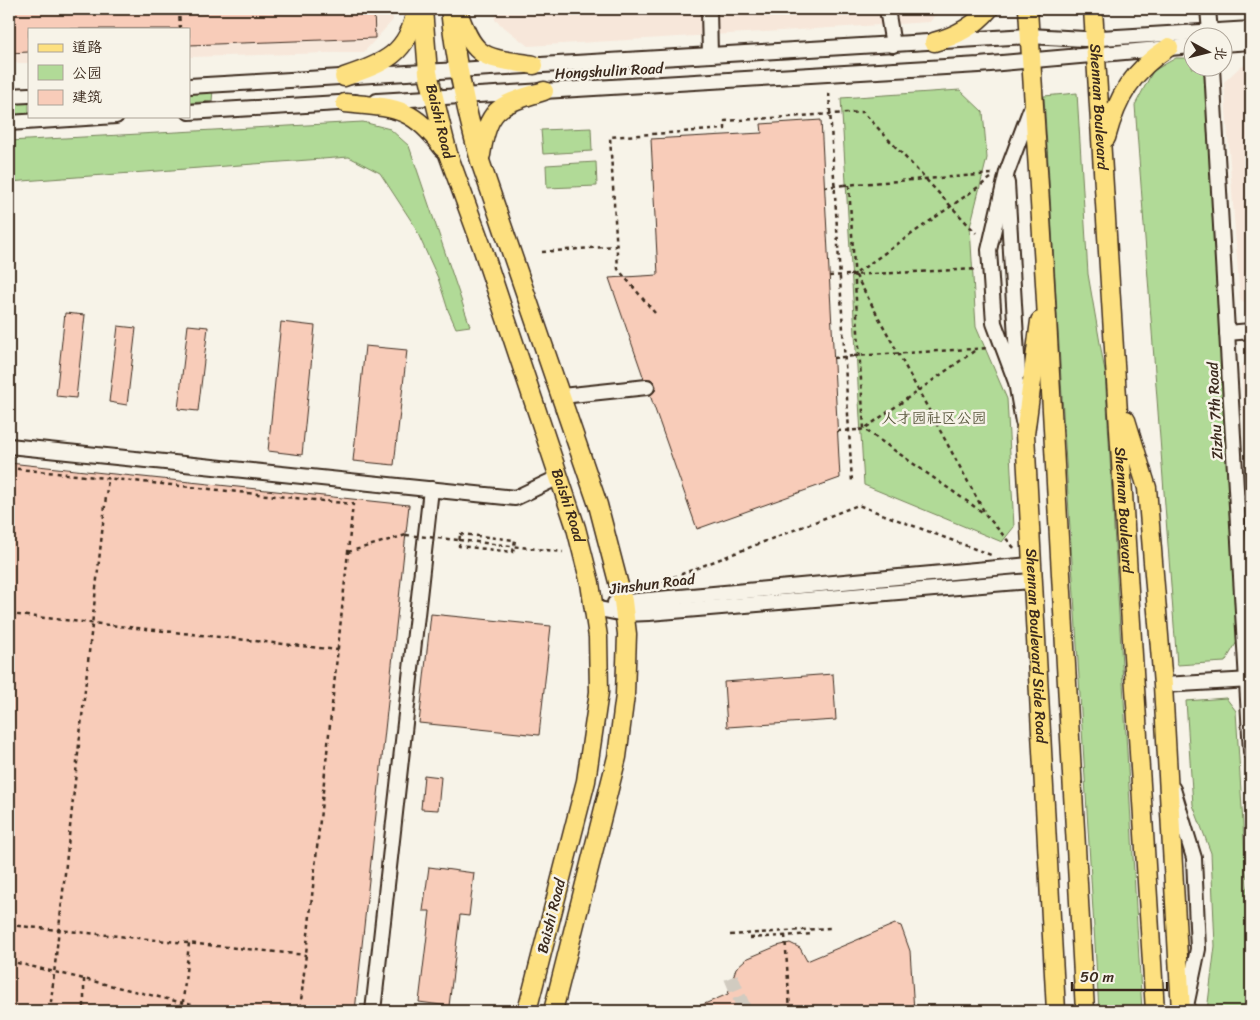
<svg xmlns="http://www.w3.org/2000/svg" width="1260" height="1020" font-family="Sriracha,'LXGW WenKai TC',sans-serif">
<style>
.built{fill:#f7e7da}
.green{fill:#b1da97;stroke:#76825a}
.building{fill:#f8ccb9;stroke:#3b2a1e}
.lines{fill:none;stroke-linecap:round;stroke-linejoin:round}
.minor-tunnel{stroke:#d1cbc0;stroke-width:14;stroke-dasharray:14 7;stroke-linecap:butt}
.minor-casing{stroke:#3b2a1e;stroke-width:18}
.major-casing{stroke:#3b2a1e;stroke-width:21}
.path{stroke:#3b2a1e;stroke-width:2.5;stroke-dasharray:4 4;stroke-linecap:butt}
.minor{stroke:#f7f3e8;stroke-width:14}
.major{stroke:#fde080;stroke-width:18}
.path-bridge{stroke:#3b2a1e;stroke-width:2.5;stroke-dasharray:4 4;stroke-linecap:butt}
.labels{text-anchor:middle;stroke-width:5;stroke-linejoin:round;paint-order:stroke}
.street-label{font-size:15px;fill:#3b2a1e;stroke:#f7f3e8}
.park-label{font-size:15px;fill:#58563c;stroke:#f7f3e8}
</style>
<rect width="100%" height="100%" fill="#f7f3e8"/>
<filter id="ink" filterUnits="userSpaceOnUse"><feTurbulence type="fractalNoise" baseFrequency=".02" numOctaves="2"/><feDisplacementMap in="SourceGraphic" scale="10" xChannelSelector="R" yChannelSelector="G"/><feConvolveMatrix kernelMatrix="1 2 1 2 8 2 1 2 1" color-interpolation-filters="sRGB"/></filter>
<g filter="url(#ink)">
<g class="built">
<polygon points="9,9 392,9 393,20 364,52 189,57 189,29 29,29 29,63 9,63"/>
<polygon points="495,9 939,9 930,22 528,46 495,20"/>
<polygon points="1220,9 1251,9 1251,14 1232,16"/>
<polygon points="1251,65 1251,308 1240,300 1224,82 1241,66"/>
<polygon points="1251,355 1251,550 1241,367"/>
</g>
<g class="green">
<polygon points="571,9 636,9 636,11 571,14"/>
<polygon points="1176,58 1192,58 1192,68 1205,68 1238,640 1225,662 1177,665 1135,105 1153,71"/>
<polygon points="213,90 212,101 189,103 189,91"/>
<polygon points="960,90 983,112 987,158 970,227 976,327 1007,399 1014,527 1002,542 864,485 841,98"/>
<polygon points="1077,93 1088,274 1105,372 1142,1011 1099,1011 1044,96"/>
<polygon points="29,101 29,114 9,115 9,103"/>
<polygon points="363,122 390,129 409,146 470,326 456,328 448,310 438,278 414,225 380,173 349,157 9,182 9,141"/>
<polygon points="591,128 592,151 543,154 541,130"/>
<polygon points="596,162 597,186 547,188 546,165"/>
<polygon points="1226,698 1236,711 1251,953 1251,1011 1207,1011 1215,946 1211,853 1193,805 1186,701"/>
</g>
<g class="building">
<polygon points="9,9 374,9 375,38 189,45 189,29 29,29 29,52 9,53"/>
<polygon points="821,120 840,478 697,529 650,395 655,391 656,386 651,379 644,379 609,278 658,275 651,139 762,133 761,124"/>
<polygon points="65,313 85,315 76,398 56,396"/>
<polygon points="281,322 315,326 302,455 268,451"/>
<polygon points="188,325 208,327 198,411 178,409"/>
<polygon points="118,326 136,328 127,405 109,402"/>
<polygon points="365,346 407,350 394,465 353,461"/>
<polygon points="9,463 409,505 355,1011 9,1011"/>
<polygon points="431,614 551,626 539,735 419,723"/>
<polygon points="833,674 836,720 727,727 724,682"/>
<polygon points="424,775 441,777 438,810 421,809"/>
<polygon points="429,867 474,873 469,916 460,915 449,1006 419,1002 430,911 423,911"/>
<polygon points="895,924 901,926 910,951 914,1011 688,1011 728,994 736,968 746,959 777,946 790,943 800,948 807,961"/>
</g>
<g class="lines">
<polyline class="minor-tunnel" points="731,977 745,1011"/>
<g class="minor-casing">
<g id="minor">
<polyline points="709,9 710,55"/>
<polyline points="887,9 893,45"/>
<polyline points="1208,9 1210,32"/>
<polyline points="1222,44 1251,42"/>
<polyline points="1212,68 1251,752"/>
<polyline points="189,86 1029,36 1084,39 1251,29"/>
<polyline points="9,96 29,95"/>
<polyline points="377,101 979,65 1192,46"/>
<polyline points="189,112 355,102"/>
<polyline points="9,123 116,116"/>
<polyline points="1007,183 1018,373"/>
<polyline points="1227,333 1251,331"/>
<polyline points="562,396 647,387"/>
<polyline points="1023,422 1016,382 994,323 989,250 1007,172 1033,103"/>
<polyline points="9,446 515,498 559,477"/>
<polyline points="615,603 1030,565"/>
<polyline points="594,608 624,614 649,613 1031,581"/>
<polyline points="1163,685 1251,680"/>
<polyline points="1173,789 1194,858 1198,949 1185,1011"/>
<polyline points="373,1011 431,489"/>
</g>
</g>
<g class="major-casing">
<g id="major">
<path id="s1" d="M423,9L428,73L448,154L482,247L576,528L590,583L598,637L599,692L586,781L527,1011"/>
<path d="M450,9C455,61 466,110 480,161L598,505L623,601L627,634L625,695L617,757L553,1011"/>
<path d="M457,9C475,61 483,57 534,65"/>
<polyline points="1028,9 1045,283 1085,1011"/>
<path id="s2" d="M1093,9L1155,1011"/>
<path d="M934,42C956,36 974,27 989,9"/>
<path d="M344,77C384,63 409,54 416,9"/>
<path d="M345,103C394,108 412,106 443,148"/>
<path d="M1106,138C1117,97 1133,70 1169,47"/>
<path d="M481,155C488,106 500,105 544,91"/>
<path id="s3" d="M1040,321L1025,434L1056,1011"/>
<polyline points="1126,420 1147,488 1163,685 1181,1011"/>
</g>
</g>
<g class="path">
<polyline points="179,9 180,29"/>
<polyline points="829,93 852,482"/>
<polyline points="991,178 855,274 986,515 1015,549"/>
<polyline points="844,185 992,174"/>
<polyline points="849,185 864,429 985,514"/>
<polyline points="542,252 616,246"/>
<polyline points="850,275 978,269"/>
<polyline points="655,313 618,269 610,137 725,129 725,121 863,112 976,233"/>
<polyline points="854,356 989,348"/>
<polyline points="859,430 864,429 977,349"/>
<polyline points="9,468 353,504 300,1011"/>
<polyline points="459,540 563,552"/>
<polyline points="348,552 406,535"/>
<polyline points="651,586 858,505 991,555"/>
<polyline points="9,614 338,650"/>
<polyline points="9,925 306,955"/>
<polyline points="730,935 830,928"/>
<polyline points="785,935 790,1011"/>
<polyline points="750,938 813,934"/>
<polyline points="9,961 217,1011"/>
<polyline points="84,979 84,1011"/>
<polyline points="50,1011 108,478"/>
<polyline points="182,1011 189,943"/>
</g>
<use href="#minor" class="minor"/>
<use href="#major" class="major"/>
<g class="path-bridge">
<polyline points="824,187 844,185"/>
<polyline points="829,276 850,275"/>
<polyline points="833,358 854,356"/>
<polyline points="837,431 859,430"/>
<polygon points="460,534 515,540 513,552 459,546"/>
<polyline points="406,535 459,540"/>
</g>
</g>
</g>
<g class="labels">
<g class="street-label">
<text transform="translate(609 71) rotate(-3)" y="5">Hongshulin Road</text>
<text dy="5" stroke="none"><textPath href="#s2" startOffset="98">Shennan Boulevard</textPath></text>
<text dy="5" stroke="none"><textPath href="#s1" startOffset="114">Baishi Road</textPath></text>
<text transform="translate(1215 411) rotate(-93)" y="5">Zizhu 7th Road</text>
<text dy="5" stroke="none"><textPath href="#s1" startOffset="519">Baishi Road</textPath></text>
<text dy="5" stroke="none"><textPath href="#s2" startOffset="502">Shennan Boulevard</textPath></text>
<text transform="translate(652 584) rotate(-7)" y="5">Jinshun Road</text>
<text dy="5" stroke="none"><textPath href="#s3" startOffset="326">Shennan Boulevard Side Road</textPath></text>
<text transform="translate(551 916) rotate(-76)" y="5">Baishi Road</text>
</g>
<g class="park-label">
<text x="934" y="423">人才园社区公园</text>
</g>
</g>
<rect width="1260" height="1020" fill="none" stroke="#f7f3e8" stroke-width="30"/>
<rect x="15" y="15" width="1230" height="990" fill="none" stroke="#3b2a1e" stroke-width="2" filter="url(#ink)"/>
<rect x="28" y="28" width="162" height="90" fill="#f7f3e8" stroke="#aca397"/>
<rect x="38" y="44" width="25" height="8" fill="#fde080" stroke="#aca397"/>
<text x="72" y="52" font-size="15" fill="#3b2a1e">道路</text>
<rect x="38" y="65" width="25" height="15" fill="#b1da97" stroke="#aca397"/>
<text x="72" y="78" font-size="15" fill="#3b2a1e">公园</text>
<rect x="38" y="90" width="25" height="15" fill="#f8ccb9" stroke="#aca397"/>
<text x="72" y="102" font-size="15" fill="#3b2a1e">建筑</text>
<g transform="translate(1208 52) rotate(97)"><circle r="24" fill="#f7f3e8" stroke="#aca397"/>
<path d="M0-4L9 19L0 12L-9 19Z" fill="#3b2a1e"/>
<text y="-8" font-size="14" font-weight="bold" text-anchor="middle" fill="#3b2a1e">北</text>
</g>
<path d="M1072 982v8h95v-8" fill="none" stroke="#3b2a1e" stroke-width="2.5"/>
<text x="1080" y="982" font-size="15" fill="#3b2a1e" stroke="#f7f3e8" stroke-width="4" paint-order="stroke">50 m</text>
</svg>
